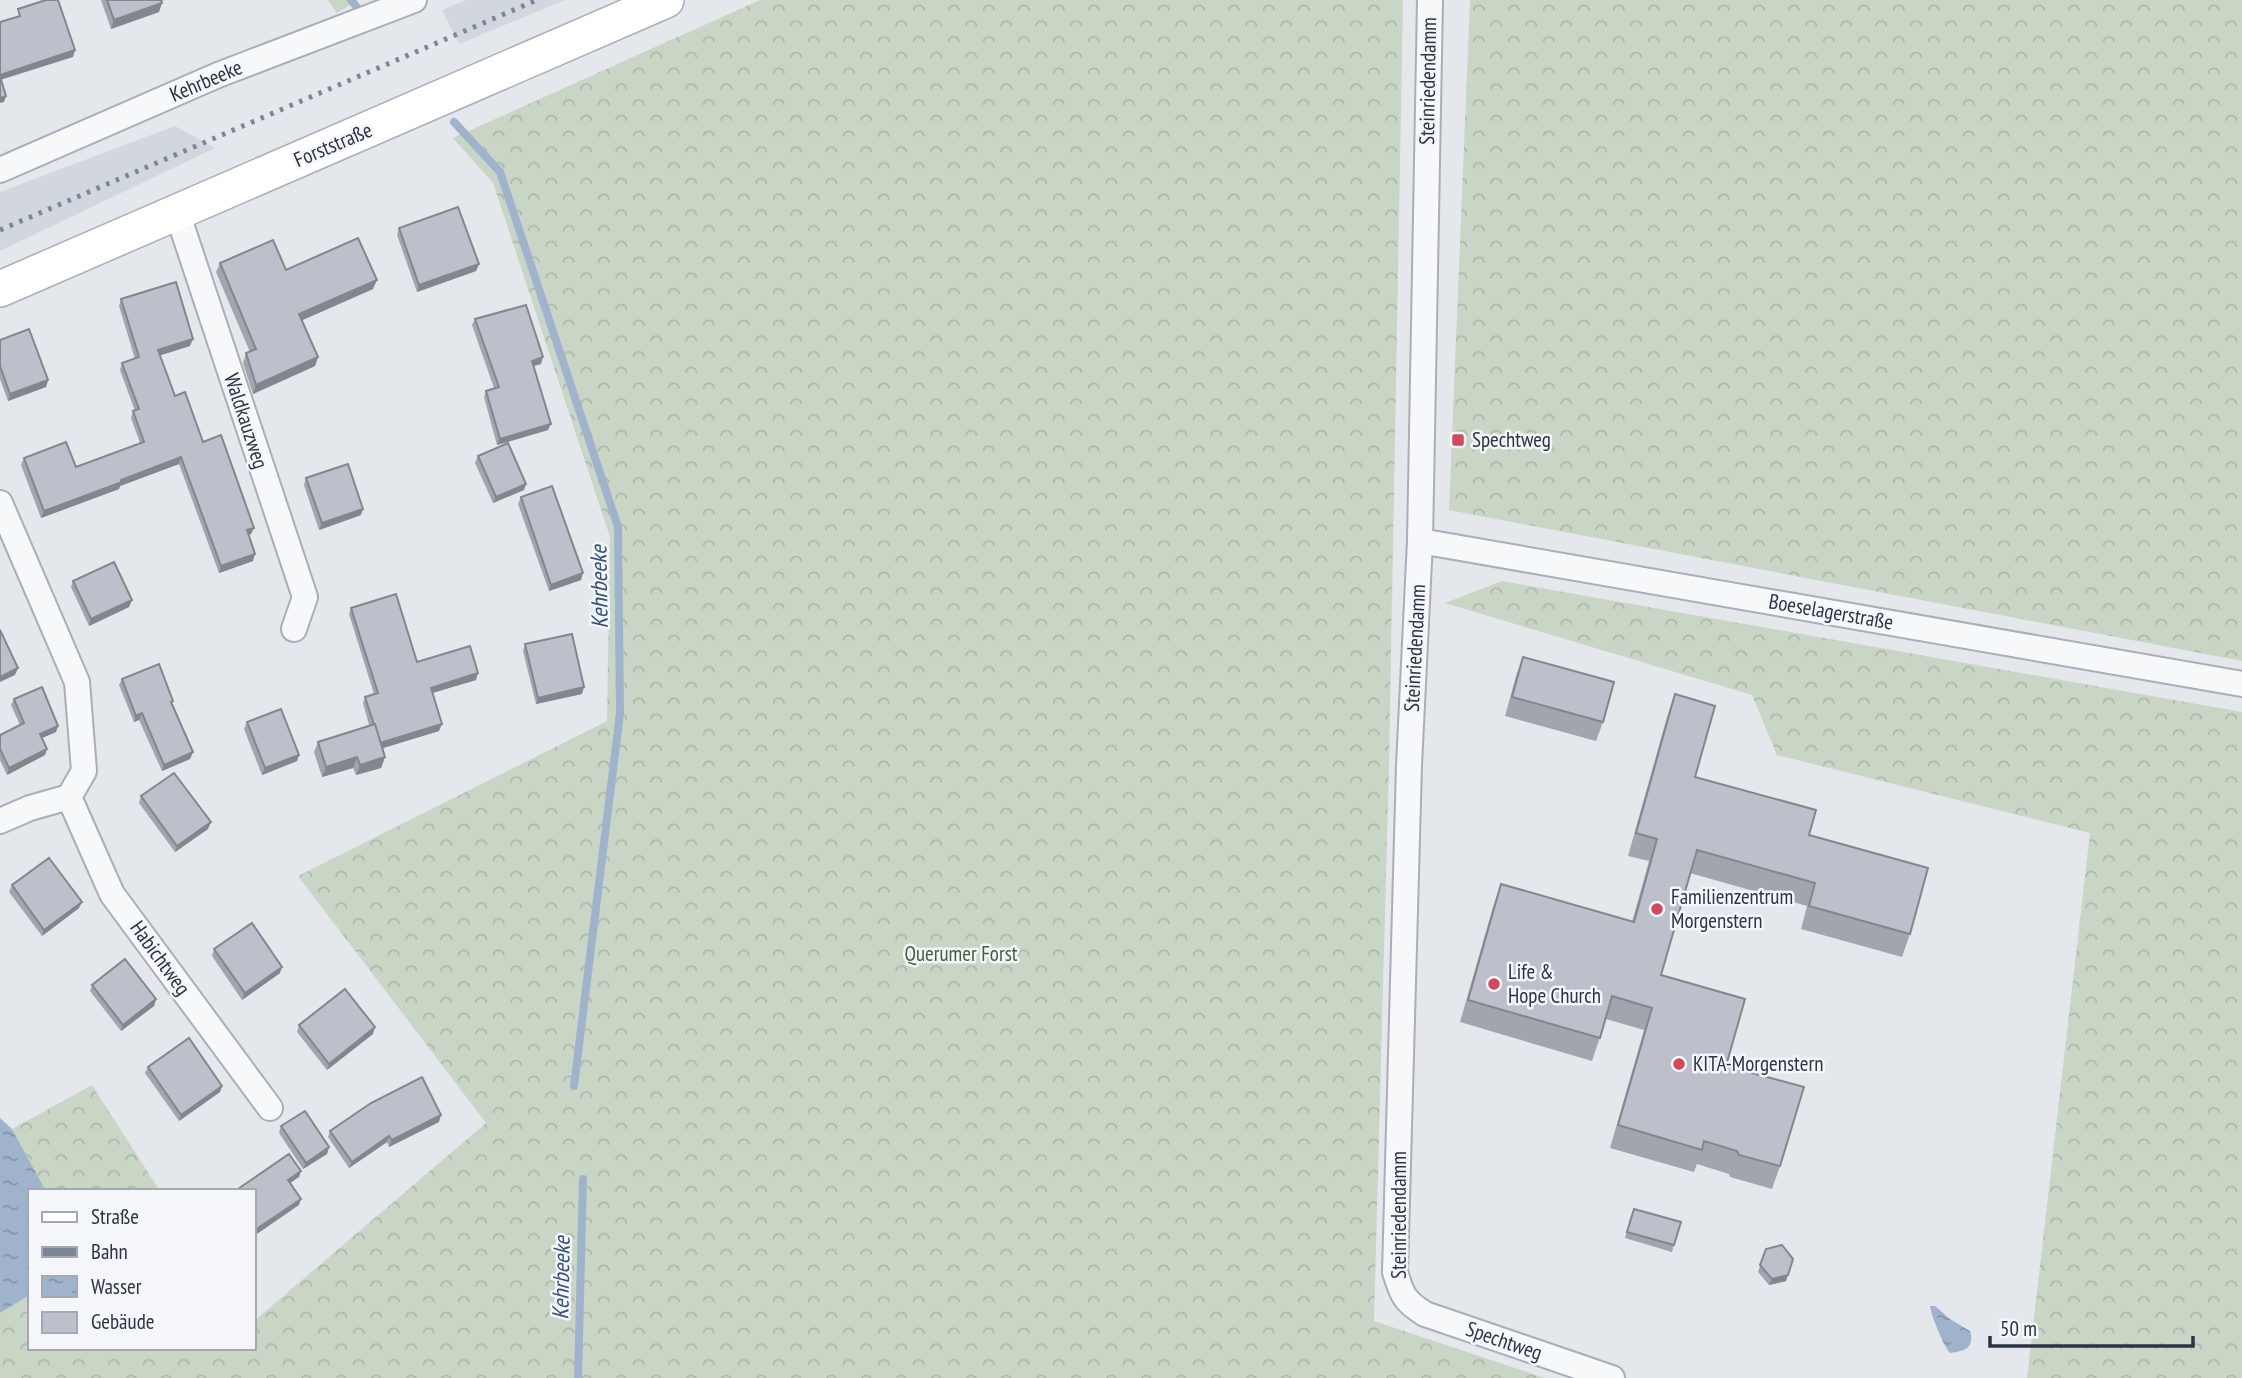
<svg xmlns="http://www.w3.org/2000/svg" width="2242" height="1378" font-family="'PT Sans Narrow',sans-serif">
<style>
.built{fill:#d2d6de}
.forest{fill:url(#forest-crowns)}
.water{fill:url(#water-ripples)}
.lines{fill:none;stroke-linecap:round;stroke-linejoin:round}
.stream{stroke:#9fb4cc;stroke-width:8}
.street-casing{stroke:#a9aeb7;stroke-width:28}
.secondary-casing{stroke:#a9aeb7;stroke-width:38}
.street{stroke:#f7f8fa;stroke-width:24}
.secondary{stroke:#fff;stroke-width:35}
.rail{stroke:#7d8696;stroke-width:5;stroke-dasharray:3.5 7;stroke-linecap:butt}
.wall{fill:#a1a5ae}
.shaded-wall{fill:#83868d}
.building{fill:#bbc0ca;stroke:#83868d;stroke-width:2}
.poi-dot{fill:#d1495b;stroke:#f4f6f9;stroke-width:2.5}
.labels{text-anchor:middle;stroke-width:5;stroke-linejoin:round;paint-order:stroke}
.street-label{font-size:21px;fill:#2b3445;stroke:#f4f6f9}
.poi-label{font-size:21px;fill:#2b3445;stroke:#f4f6f9;text-anchor:start}
.park-label{font-size:21px;fill:#3f6138;stroke:#f4f6f9}
.water-label{font-size:23px;font-style:italic;fill:#34527a;stroke:#f4f6f9}
</style>
<defs>
<pattern id="forest-crowns" width="20" height="18" patternUnits="userSpaceOnUse" patternTransform="scale(1.75)"><rect width="20" height="18" fill="#c9d6c5"/><path d="M2 6a3 3 0 1 1 6 0M12 15a3 3 0 1 1 6 0" fill="none" stroke="#adb8ab"/></pattern>
<pattern id="water-ripples" width="26" height="14" patternUnits="userSpaceOnUse" patternTransform="scale(1.75)"><rect width="26" height="14" fill="#9fb4cc"/><path d="M2 4q2-2 4 0t4 0M15 11q2-2 4 0t4 0" fill="none" stroke="#8293a7"/></pattern>
</defs>
<rect width="100%" height="100%" fill="#e4e7ec"/>
<g class="built">
<polygon points="466,0 565,0 459,44 442,10"/>
<polygon points="175,126 215,148 0,251 0,192"/>
</g>
<g class="forest">
<polygon points="328,0 358,0 337,13"/>
<polygon points="760,0 1403,0 1389,764 1374,1321 1545,1378 0,1378 0,1313 30,1295 30,1348 254,1348 254,1321 486,1123 298,876 607,721 610,537 493,183 453,138"/>
<polygon points="1470,0 2242,0 2242,661 1449,510"/>
<polygon points="1502,581 2242,712 2242,1378 2027,1378 2090,833 1777,755 1752,695 1445,603"/>
<polygon points="92,1085 160,1191 46,1191 12,1129"/>
</g>
<g class="water">
<polygon points="0,1118 12,1129 46,1191 30,1191 30,1295 0,1313"/>
<path d="M1930,1306H1935L1950,1319L1970,1331C1975,1348 1965,1351 1950,1353C1944,1347 1931,1315 1930,1306Z"/>
</g>
<g class="lines">
<g class="stream">
<polyline points="351,0 364,16"/>
<polyline points="454,122 500,172 618,527 620,713 574,1086"/>
<polyline points="578,1378 583,1179"/>
</g>
<g class="street-casing">
<g id="street">
<path d="M1430,0L1420,541L1409,765L1395,1272C1402,1295 1404,1301 1425,1314L1612,1378"/>
<polyline points="0,170 218,75 414,0"/>
<polyline points="177,212 305,597 294,629"/>
<polyline points="0,503 77,682 84,771 69,797 112,894 270,1108"/>
<polyline points="1420,541 2242,684"/>
<polyline points="0,821 30,808 69,797"/>
</g>
</g>
<g class="secondary-casing">
<polyline id="secondary" points="0,289 666,0"/>
</g>
<use href="#street" class="street"/>
<use href="#secondary" class="secondary"/>
<polyline class="rail" points="0,230 537,0"/>
</g>
<g class="wall">
<polygon points="101,0 165,0 161,1 159,12 111,29"/>
<polygon points="399,228 479,264 476,271 417,292 397,235"/>
<polygon points="220,263 286,270 373,289 302,320 318,357 315,366 253,394 243,363 246,353 250,352 216,272"/>
<polygon points="121,299 190,346 160,355 175,396 203,442 251,534 248,535 253,561 219,573 179,464 120,486 119,489 41,518 21,465 24,458 76,467 140,443 131,418 133,411 135,411 120,370 122,363 135,359 119,306"/>
<polygon points="475,319 541,364 533,366 548,430 497,445 484,397 486,391 494,388 472,325"/>
<polygon points="0,340 48,380 46,387 8,401 0,379"/>
<polygon points="478,456 526,484 524,490 493,503 475,463"/>
<polygon points="306,478 361,515 319,530 304,485"/>
<polygon points="521,497 581,580 549,591 518,504"/>
<polygon points="73,581 132,600 129,607 89,626 71,587"/>
<polygon points="351,608 417,662 476,680 432,693 439,731 382,748 385,757 381,768 356,775 353,768 322,777 314,752 318,742 369,725 363,703 365,697 374,694 349,614"/>
<polygon points="525,644 582,694 536,704 523,651"/>
<polygon points="1523,657 1603,722 1596,741 1505,716 1516,676"/>
<polygon points="122,679 172,704 193,752 190,759 162,771 139,720 134,722 119,685"/>
<polygon points="1675,694 1695,777 1809,835 1910,934 1902,957 1801,929 1807,906 1690,873 1661,975 1726,1066 1780,1166 1772,1189 1730,1177 1729,1174 1697,1164 1694,1172 1610,1148 1644,1030 1606,1019 1592,1061 1460,1022 1493,907 1501,884 1632,922 1649,861 1628,856 1667,717"/>
<polygon points="14,699 58,726 56,732 42,738 47,749 45,755 7,775 0,760 0,735 20,725 11,705"/>
<polygon points="247,722 299,755 297,761 262,775 244,729"/>
<polygon points="141,796 208,829 175,852 139,803"/>
<polygon points="12,885 79,908 42,936 9,892"/>
<polygon points="214,949 280,973 242,1000 212,956"/>
<polygon points="92,985 156,999 154,1006 121,1031 90,991"/>
<polygon points="299,1025 373,1034 327,1070 297,1032"/>
<polygon points="148,1067 222,1086 220,1092 179,1121 145,1073"/>
<polygon points="439,1122 389,1147 387,1142 349,1168 328,1137 330,1131"/>
<polygon points="281,1126 329,1147 327,1154 303,1169 279,1133"/>
<polygon points="1631,1215 1674,1245 1672,1252 1625,1238"/>
<polygon points="1766,1249 1786,1281 1769,1285 1758,1272"/>
</g>
<g class="shaded-wall">
<polygon points="162,3 159,12 111,29 114,20"/>
<polygon points="75,50 73,57 0,80 0,75"/>
<polygon points="6,96 4,102 0,103 0,98"/>
<polygon points="479,264 476,271 417,292 419,285"/>
<polygon points="377,280 373,289 296,323 299,314"/>
<polygon points="193,339 190,346 155,357 158,350"/>
<polygon points="318,357 315,366 253,394 256,385"/>
<polygon points="543,357 541,364 530,367 532,361"/>
<polygon points="48,380 46,387 8,401 10,394"/>
<polygon points="551,424 548,430 497,445 500,439"/>
<polygon points="181,457 179,464 120,486 119,489 41,518 44,511"/>
<polygon points="526,484 524,490 493,503 496,497"/>
<polygon points="363,509 361,515 319,530 322,523"/>
<polygon points="254,528 251,534 244,537 247,530"/>
<polygon points="255,554 253,561 219,573 221,566"/>
<polygon points="583,573 581,580 549,591 551,585"/>
<polygon points="132,600 129,607 89,626 91,619"/>
<polygon points="18,668 15,675 0,682 0,677"/>
<polygon points="478,673 476,680 429,694 431,688"/>
<polygon points="584,687 582,694 536,704 538,698"/>
<polygon points="142,713 139,720 134,722 136,716"/>
<polygon points="442,724 439,731 377,750 379,743"/>
<polygon points="58,726 56,732 37,740 40,734"/>
<polygon points="47,749 45,755 7,775 9,768"/>
<polygon points="193,752 190,759 162,771 164,765"/>
<polygon points="299,755 297,761 262,775 265,768"/>
<polygon points="357,757 353,768 322,777 326,767"/>
<polygon points="385,757 381,768 356,775 360,765"/>
<polygon points="211,822 208,829 175,852 177,846"/>
<polygon points="82,902 79,908 42,936 44,930"/>
<polygon points="282,967 280,973 242,1000 245,993"/>
<polygon points="156,999 154,1006 121,1031 123,1025"/>
<polygon points="375,1027 373,1034 327,1070 329,1064"/>
<polygon points="222,1086 220,1092 179,1121 181,1115"/>
<polygon points="441,1115 439,1122 389,1147 392,1140"/>
<polygon points="389,1136 387,1142 349,1168 352,1162"/>
<polygon points="329,1147 327,1154 303,1169 306,1163"/>
<polygon points="301,1171 299,1177 286,1186 288,1180"/>
<polygon points="301,1199 299,1205 254,1236 255,1230"/>
<polygon points="1788,1275 1786,1281 1769,1285 1772,1279"/>
</g>
<g class="building">
<polygon points="46,0 58,0 75,50 0,75 0,22 20,16 18,9"/>
<polygon points="107,0 161,0 162,3 114,20"/>
<polygon points="0,76 6,96 0,98"/>
<polygon points="458,207 479,264 419,285 399,228"/>
<polygon points="358,238 377,280 299,314 318,357 256,385 246,353 256,349 220,263 273,240 286,270"/>
<polygon points="176,282 193,339 158,350 175,396 185,392 203,442 221,435 254,528 247,530 255,554 221,566 181,457 121,480 122,482 44,511 24,458 66,442 76,467 144,442 133,411 139,409 122,363 139,357 121,299"/>
<polygon points="526,305 543,357 532,361 551,424 500,439 486,391 499,387 475,319"/>
<polygon points="29,329 48,380 10,394 0,366 0,340"/>
<polygon points="508,443 526,484 496,497 478,456"/>
<polygon points="348,464 363,509 322,523 306,478"/>
<polygon points="552,486 583,573 551,585 521,497"/>
<polygon points="114,562 132,600 91,619 73,581"/>
<polygon points="396,594 417,662 470,646 478,673 431,688 442,724 380,743 365,697 378,693 351,608"/>
<polygon points="0,630 18,668 0,677"/>
<polygon points="572,634 584,687 538,698 525,644"/>
<polygon points="1523,657 1614,682 1603,722 1512,697"/>
<polygon points="159,664 173,701 171,702 193,752 164,765 142,713 136,716 122,679"/>
<polygon points="42,687 58,726 40,734 47,749 9,768 0,749 0,735 24,723 14,699"/>
<polygon points="1675,694 1715,706 1695,777 1816,810 1809,835 1928,868 1910,934 1809,906 1815,883 1697,850 1661,975 1745,999 1726,1066 1804,1087 1780,1166 1739,1155 1737,1151 1704,1141 1702,1150 1618,1125 1652,1008 1612,996 1600,1038 1468,1000 1501,884 1634,922 1657,839 1636,833"/>
<polygon points="281,709 299,755 265,768 247,722"/>
<polygon points="375,724 385,757 360,765 357,757 326,767 318,742"/>
<polygon points="174,773 211,822 177,846 141,796"/>
<polygon points="49,858 82,902 44,930 12,885"/>
<polygon points="252,923 282,967 245,993 214,949"/>
<polygon points="125,959 156,999 123,1025 92,985"/>
<polygon points="345,989 375,1027 329,1064 299,1025"/>
<polygon points="189,1038 222,1086 181,1115 148,1067"/>
<polygon points="422,1077 441,1115 392,1140 389,1136 352,1162 330,1131 371,1103"/>
<polygon points="305,1111 329,1147 306,1163 281,1126"/>
<polygon points="289,1154 301,1171 288,1180 301,1199 255,1230 254,1228 254,1191 235,1191"/>
<polygon points="1634,1209 1681,1222 1674,1245 1627,1232"/>
<polygon points="1782,1245 1793,1259 1788,1275 1772,1279 1760,1265 1766,1249"/>
</g>
<g class="poi-dot">
<rect x="1451" y="433" width="14" height="14" rx="3.5"/>
<circle cx="1657" cy="909" r="7"/>
<circle cx="1494" cy="984" r="7"/>
<circle cx="1679" cy="1064" r="7"/>
</g>
<g class="labels">
<g class="street-label">
<text transform="translate(206 81) rotate(-23)" y="7">Kehrbeeke</text>
<text transform="translate(1428 81) rotate(-89)" y="7">Steinriedendamm</text>
<text transform="translate(333 145) rotate(-23)" y="7">Forststraße</text>
<text transform="translate(246 421) rotate(72)" y="7">Waldkauzweg</text>
<text transform="translate(1831 612) rotate(10)" y="7">Boeselagerstraße</text>
<text transform="translate(1415 648) rotate(-87)" y="7">Steinriedendamm</text>
<text transform="translate(160 958) rotate(54)" y="7">Habichtweg</text>
<text transform="translate(1399 1215) rotate(-90)" y="7">Steinriedendamm</text>
<text transform="translate(1504 1341) rotate(19)" y="7">Spechtweg</text>
</g>
<g class="poi-label">
<text x="1472" y="447">Spechtweg</text>
<text x="1671" y="904">Familienzentrum<tspan x="1671" dy="24">Morgenstern</tspan></text>
<text x="1508" y="979">Life &amp;<tspan x="1508" dy="24">Hope Church</tspan></text>
<text x="1693" y="1071">KITA-Morgenstern</text>
</g>
<g class="park-label">
<text x="961" y="961">Querumer Forst</text>
</g>
<g class="water-label">
<text transform="translate(599 587) rotate(-91)" y="8">Kehrbeeke</text>
<text transform="translate(561 1278) rotate(-89)" y="8">Kehrbeeke</text>
</g>
</g>
<rect x="28" y="1189" width="228" height="161" fill="#f4f6f9" stroke="#a4a8b1" stroke-width="2"/>
<rect x="42" y="1212" width="35" height="10" fill="#ffffff" stroke="#a4a8b1" stroke-width="2"/>
<text x="91" y="1224" font-size="21" fill="#2b3445">Straße</text>
<rect x="42" y="1247" width="35" height="10" fill="#7d8696" stroke="#a4a8b1" stroke-width="2"/>
<text x="91" y="1259" font-size="21" fill="#2b3445">Bahn</text>
<rect x="42" y="1276" width="35" height="21" fill="url(#water-ripples)" stroke="#a4a8b1" stroke-width="2"/>
<text x="91" y="1294" font-size="21" fill="#2b3445">Wasser</text>
<rect x="42" y="1312" width="35" height="21" fill="#bbc0ca" stroke="#a4a8b1" stroke-width="2"/>
<text x="91" y="1329" font-size="21" fill="#2b3445">Gebäude</text>
<path d="M1990 1336v10h203v-10" fill="none" stroke="#2b3445" stroke-width="3.5"/>
<text x="2000" y="1336" font-size="21" fill="#2b3445" stroke="#f4f6f9" stroke-width="5" paint-order="stroke">50 m</text>
</svg>
